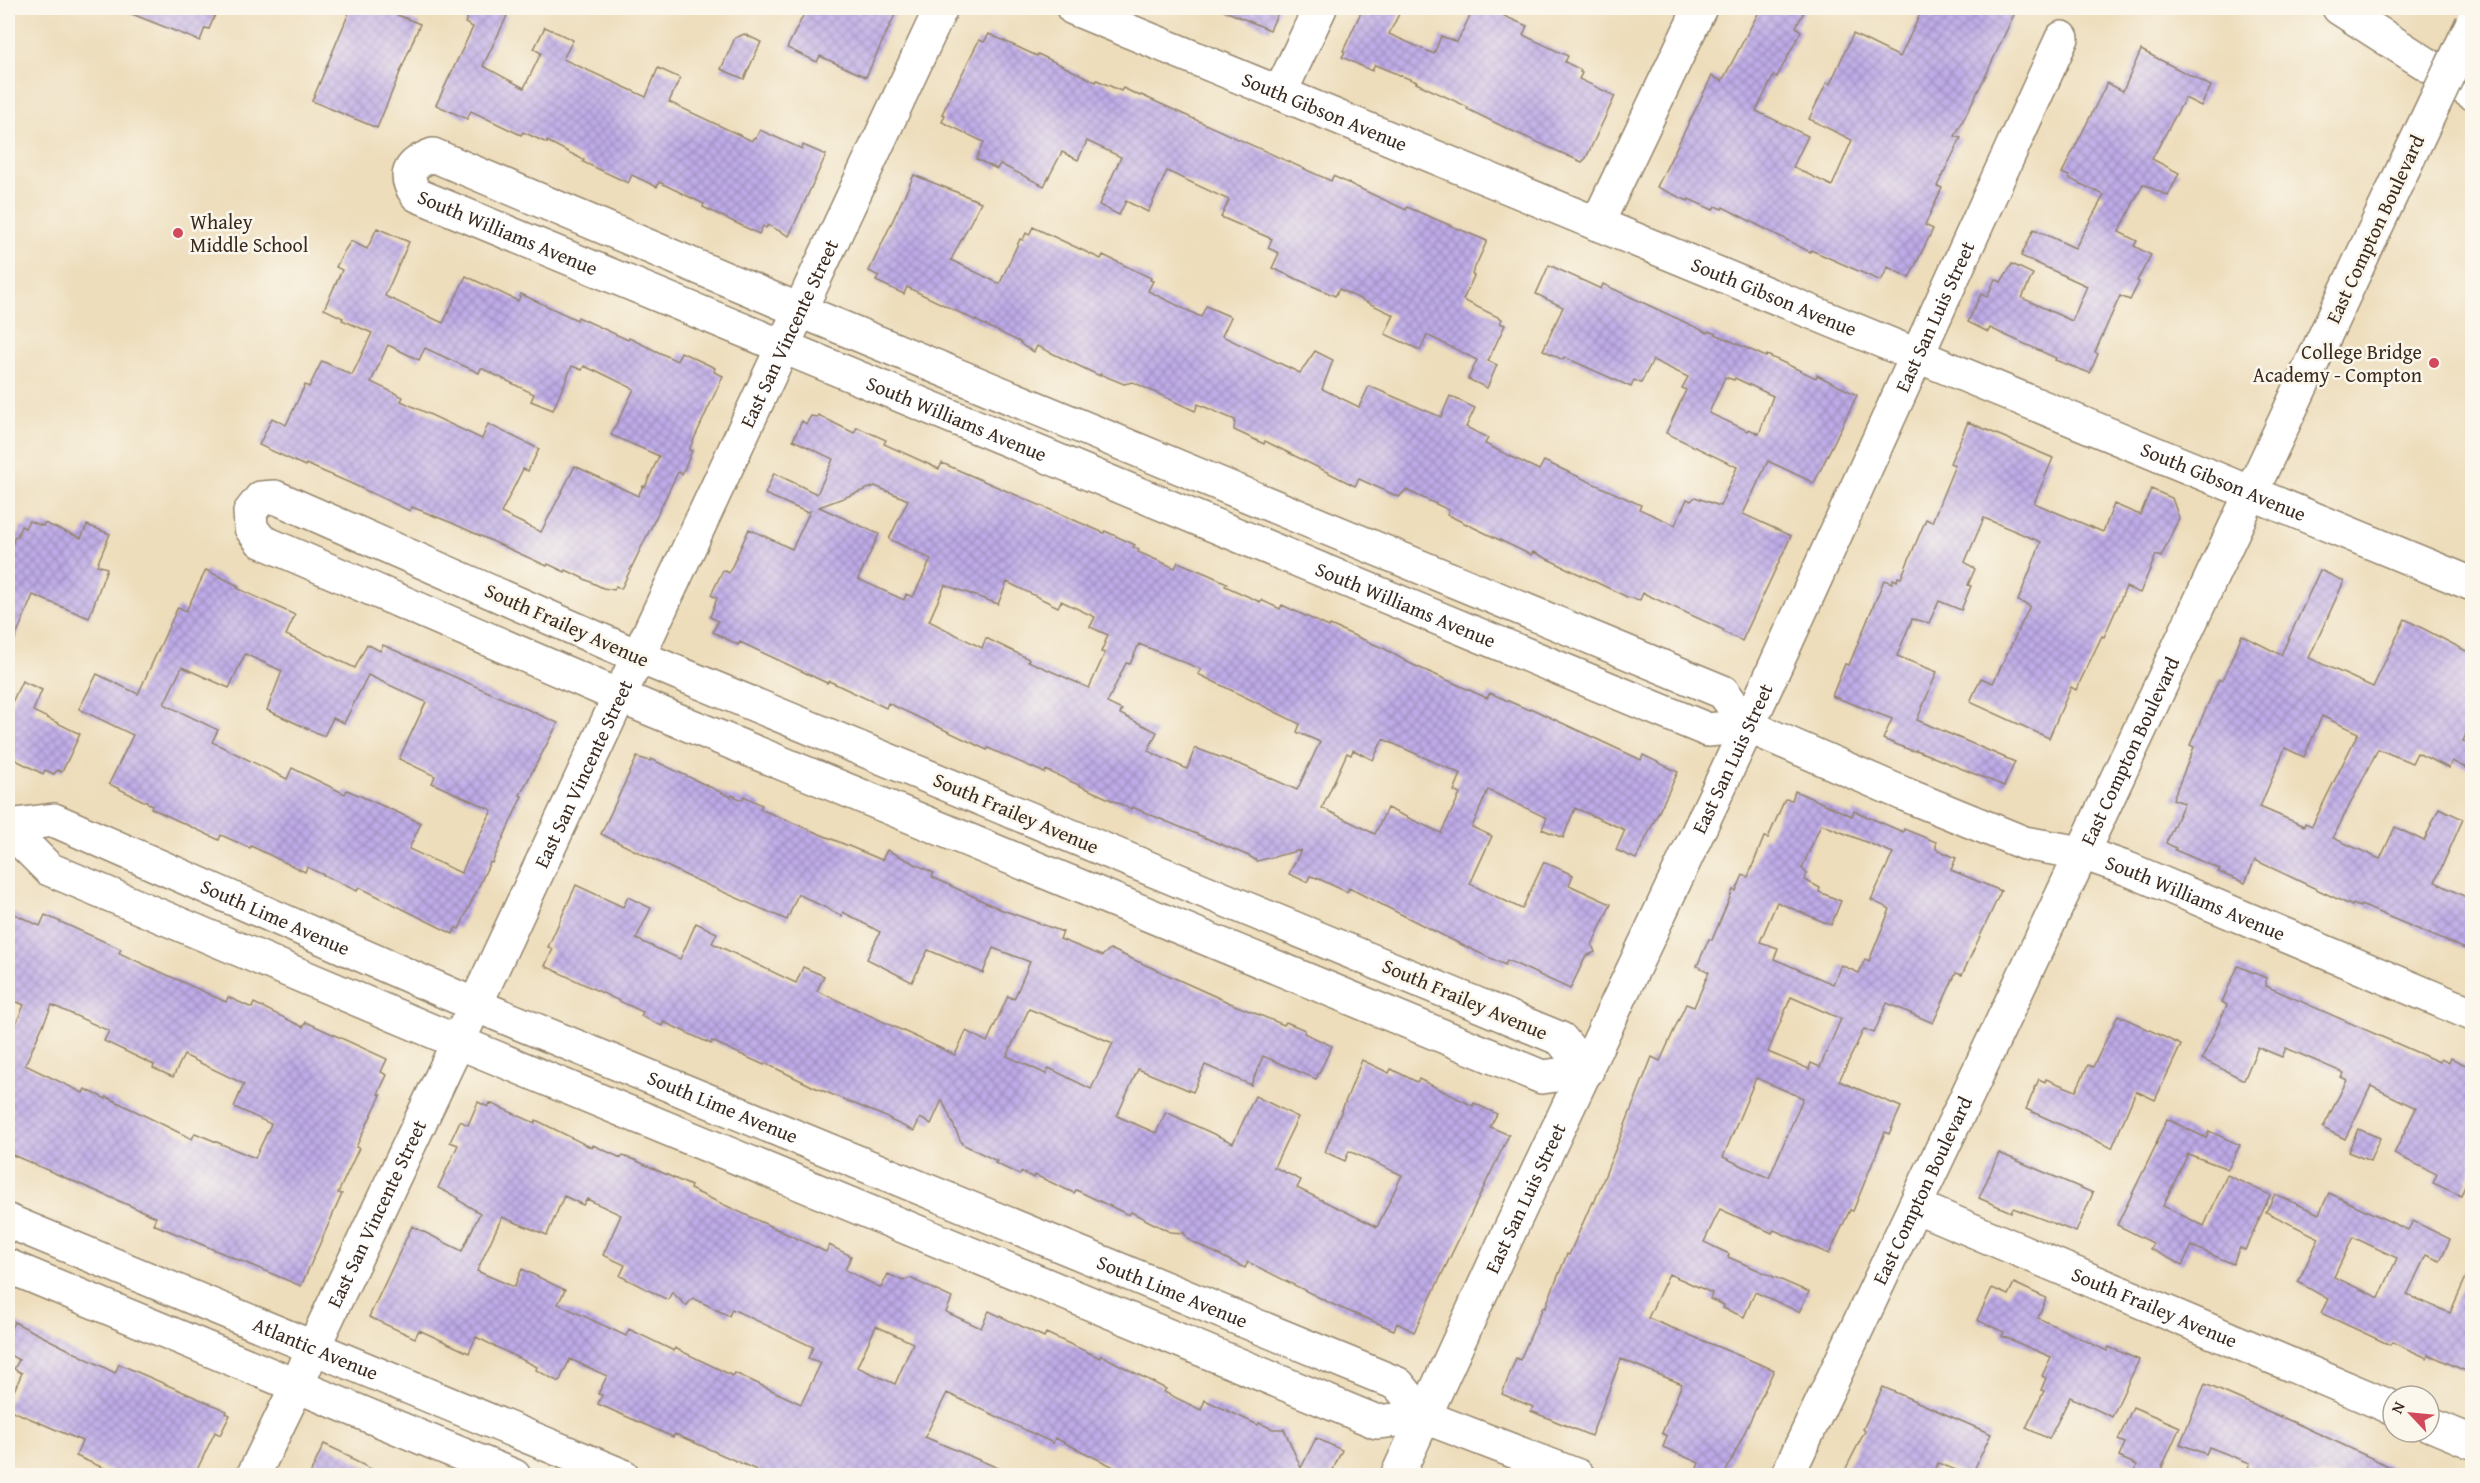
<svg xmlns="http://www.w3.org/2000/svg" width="2480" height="1483" font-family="'Gentium Book Plus',serif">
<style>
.building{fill:url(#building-cross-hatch);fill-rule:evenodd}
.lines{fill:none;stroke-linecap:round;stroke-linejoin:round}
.minor-casing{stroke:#94846c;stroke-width:36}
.major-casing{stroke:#94846c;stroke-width:36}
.highway-casing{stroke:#94846c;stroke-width:36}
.minor{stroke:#fff;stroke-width:33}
.major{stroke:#fff;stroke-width:33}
.highway{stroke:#fff;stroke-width:33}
.major-bridge-casing{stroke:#94846c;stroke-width:36;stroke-linecap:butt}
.major-bridge{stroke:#fff;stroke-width:33}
.poi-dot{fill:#d1495b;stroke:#fbf7ec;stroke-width:2}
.labels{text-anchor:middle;stroke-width:5;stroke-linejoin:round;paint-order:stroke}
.street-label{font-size:20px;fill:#3b2a1e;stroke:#fbf7ec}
.poi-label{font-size:20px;fill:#3b2a1e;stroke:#fbf7ec;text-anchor:start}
</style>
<defs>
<pattern id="building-cross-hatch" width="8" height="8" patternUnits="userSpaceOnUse" patternTransform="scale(1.5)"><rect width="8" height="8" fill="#beabe8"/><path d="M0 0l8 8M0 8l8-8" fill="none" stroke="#9c8bbb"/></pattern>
</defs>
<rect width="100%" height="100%" fill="#fbf7ec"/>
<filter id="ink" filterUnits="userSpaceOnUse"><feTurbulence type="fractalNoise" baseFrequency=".0167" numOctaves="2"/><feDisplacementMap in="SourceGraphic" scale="12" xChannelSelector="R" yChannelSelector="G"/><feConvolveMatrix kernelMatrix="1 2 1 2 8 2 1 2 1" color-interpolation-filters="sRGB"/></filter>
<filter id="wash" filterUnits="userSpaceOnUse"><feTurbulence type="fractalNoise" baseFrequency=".008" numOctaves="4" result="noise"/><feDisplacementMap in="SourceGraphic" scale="24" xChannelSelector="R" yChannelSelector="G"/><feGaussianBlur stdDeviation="1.35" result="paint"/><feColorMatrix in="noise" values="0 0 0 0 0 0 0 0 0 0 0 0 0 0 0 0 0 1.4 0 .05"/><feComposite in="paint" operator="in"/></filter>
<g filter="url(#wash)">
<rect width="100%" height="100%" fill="#edddbb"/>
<g id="blocks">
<g class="building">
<polygon points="117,8 218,8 209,29 205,28 200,41"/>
<polygon points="351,8 380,8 420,24 377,128 312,101"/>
<polygon points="472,8 490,8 507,16 483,66 524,88 541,53 534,49 545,27 573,40 563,59 646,97 658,68 680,78 669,102 752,141 753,138 756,138 760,130 802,149 803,145 826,155 789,236 768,225 766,228 763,226 759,234 703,207 704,204 659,182 657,187 632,175 628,183 583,162 584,160 547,141 547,143 523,132 521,135 471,111 467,119 436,105 473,27 465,23"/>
<polygon points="807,8 898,8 866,77 820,56 817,62 787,48"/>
<polygon points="1218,8 1280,8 1270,30"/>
<polygon points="1363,8 1402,8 1389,34 1434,54 1441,36 1457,42 1474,8 1508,8 1504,16 1527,26 1523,35 1568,56 1565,62 1581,70 1580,72 1582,73 1579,79 1615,96 1586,158 1582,162 1508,129 1467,109 1468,107 1416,83 1417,82 1375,65 1372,71 1342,57 1345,52 1343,51"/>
<polygon points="1761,8 1806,8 1796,27 1801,31 1777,77 1774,75 1756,111 1808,136 1793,167 1832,186 1852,140 1809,119 1827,82 1830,84 1853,34 1900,57 1923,8 2017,8 1984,79 1955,136 1961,138 1937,186 1942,188 1925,225 1933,229 1909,278 1888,267 1881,281 1811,250 1810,252 1723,207 1722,209 1715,206 1713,210 1689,199 1688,201 1657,187 1712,76 1722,81"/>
<polygon points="744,34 761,42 744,79 721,69 735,38"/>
<polygon points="989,34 1037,56 1038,54 1096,82 1097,80 1121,91 1123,88 1140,96 1141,95 1331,181 1333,176 1406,210 1407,207 1487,241 1472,274 1474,276 1463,300 1502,319 1500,323 1505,325 1488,361 1497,365 1487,388 1468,379 1477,360 1427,335 1420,350 1385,334 1394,315 1339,289 1335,296 1272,268 1279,253 1268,248 1272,239 1221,217 1229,200 1167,171 1148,212 1126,201 1119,215 1099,205 1121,157 1087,141 1078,160 1062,152 1044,186 1000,164 997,169 976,159 984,142 942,122 945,115 942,114 979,40 984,42"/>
<polygon points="2141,50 2211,86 2201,106 2185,98 2152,159 2179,173 2168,196 2143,184 2119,232 2137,241 2134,246 2151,255 2137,281 2139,282 2130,300 2120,296 2095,352 2098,354 2090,373 2055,360 2056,358 2005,335 1990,328 1988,332 1968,322 1981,294 1987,297 1995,279 2001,282 2012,264 2033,274 2022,298 2072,321 2087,286 2021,256 2034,229 2075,248 2104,195 2068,178 2069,176 2062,173 2107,83 2123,91"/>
<path d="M914,175L981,202L951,260L998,283H1000L1020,239L1023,240L1026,233L1029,235L1033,227L1101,259L1103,255L1151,278L1150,280L1153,281L1148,291L1201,317L1206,306L1231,317L1222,336L1300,373L1315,351L1333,360L1322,389L1359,407L1369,386L1441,417L1450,396L1475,408L1466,427L1488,438L1485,444L1539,470L1544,461L1641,505L1639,509L1675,525L1687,499L1691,501L1695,497L1720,506L1737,467L1666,433L1686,390L1682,388L1688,377L1653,360L1641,383L1634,380L1631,387L1564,357L1563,360L1543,350L1563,307L1536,294L1549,265L1601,289L1603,284L1708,333L1709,331L1766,357L1767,355L1816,378L1817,375L1857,395L1814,483L1768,461L1743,514L1791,536L1742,641L1723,632L1724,630L1643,593L1640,600L1627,597L1533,552L1531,555L1456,519L1447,514L1449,510L1406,490L1399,497L1359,479L1355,486L1265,441L1264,444L1234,430L1235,420L1198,404L1195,411L1133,382L1124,384L1100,374V376L1037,346L1034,352L1023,346L1020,342L907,287L904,294L876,281L879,276L869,271ZM1725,377L1734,380L1735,378L1773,396L1759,434L1749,429L1748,431L1709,413Z"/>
<path d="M377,228L409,242L385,296L443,323L466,276L518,301L521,294L577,320L578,317L628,340L629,338L677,361L681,352L715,368L714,372L723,376L689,450L692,451L682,474L678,472L621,589L616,586L614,590L603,588L566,570L565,572L548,564L547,566L452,523L412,507L410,511L350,483L306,464L305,466L259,445L272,418L286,425L305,385L309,387L322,361L352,375L372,333L342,320L343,318L324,309L342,270L336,267L345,250L351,241L367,249ZM388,345L419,360L425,348L479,373L481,368L534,394L531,401L553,410L572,366L582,370L584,366L595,371V370L634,389L611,435L659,456L645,487L643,486L638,496L575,466L541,532L501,513L523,469L528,471L539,449L488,424L482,439L401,401L403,397L371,382Z"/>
<path d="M818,415L854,433L857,427L886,440L884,444L939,469L942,463L1104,533L1105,531L1135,545L1133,547L1139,550L1138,552L1175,568L1178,562L1207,574L1227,583L1225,586L1260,602L1261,600L1280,609L1282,605L1329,627L1330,625L1385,649L1409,663L1487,698L1490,693L1529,710L1530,708L1635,757L1641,760L1643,755L1678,772L1636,859L1616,850L1625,830L1575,808L1563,838L1542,829L1547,818L1488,790L1472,827L1492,836L1470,884L1522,909L1544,862L1573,875L1569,885L1611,904L1592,945L1595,952L1586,956L1570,989L1507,960L1505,965L1458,943L1349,888L1347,892L1317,878L1310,876L1307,882L1289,874L1301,850L1257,861L1249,856L1132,807L1131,809L1046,770L1045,773L988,748L987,750L888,703L886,708L829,681L827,683L740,642L738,645L713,632L718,621L710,617L717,598L711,595L723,570L729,573L749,529L792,549L810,511L806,512L765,494L774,473L817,494L833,459L793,440L802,421L806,424L811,416L817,417ZM875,486L908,500L889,539L931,559L913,597L906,594L904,600L858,579L879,534L819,507ZM1007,582L1058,607L1061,601L1095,617L1090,627L1108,635L1101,652L1105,653L1089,688L1028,661L1029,659L986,638L982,648L929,621L945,585L998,604ZM1139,644L1201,669L1198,674L1300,724L1297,732L1320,742L1297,790L1244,766L1195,748L1187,769L1148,751L1157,732L1120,714L1122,710L1107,703L1126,663L1130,664ZM1383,739L1461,774L1454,791L1460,794L1441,833L1387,808L1375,834L1322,808L1347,753L1351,755L1353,750L1373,760Z"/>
<polygon points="1968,422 2053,458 2034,503 2103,532 2114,504 2140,515 2151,489 2172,498 2179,518 2161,557 2156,555 2140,593 2126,587 2104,637 2102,636 2076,690 2071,687 2049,738 1970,702 1981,678 1993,683 2030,606 2018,601 2041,542 1984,518 1965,562 1975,569 1968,585 1971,586 1961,610 1939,601 1929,623 1912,619 1897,656 1937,672 1917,720 2015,762 2004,786 1916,750 1915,751 1910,750 1883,739 1892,719 1832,696 1845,664 1849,665 1884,580 1892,583 1893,579 1897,581 1898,577 1901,578 1926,519 1932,522 1955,465 1950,463"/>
<polygon points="29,521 43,526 44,523 81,538 87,525 110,534 97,565 107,568 89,618 33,595 8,655 8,555 15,536 17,537 21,526 25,528"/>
<path d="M206,570L239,586L237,588L295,615L286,635L355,668L367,644L380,651L383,645L558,723L520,795L522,796L492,863L490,862L459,929L456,927L453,934L359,887L357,891L307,867L305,872L251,846L250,848L221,835L219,840L151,808L152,805L109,784L133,735L79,709L97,674L138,694L178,607L186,611ZM245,654L282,671L267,710L324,736L333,718L344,723L368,675L426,702L399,759L435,776L432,783L492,810L461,873L409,849L421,823L347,790L345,794L292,768L287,779L212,742L218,730L164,704L182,667L229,688Z"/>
<path d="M2320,570L2344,581L2309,658L2373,687L2405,619L2472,654V720L2463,741L2472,745V771L2452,761L2449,768L2417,753L2412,763L2378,749L2333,838L2380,859L2395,827L2424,841L2439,808L2463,819L2435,882L2472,900V952L2361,905L2360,907L2353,904L2352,906L2255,860L2245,883L2218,872L2220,869L2175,850L2176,848L2166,843L2184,803L2173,799L2194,747L2190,745L2219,679L2222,681L2242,635L2281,655ZM2322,716L2358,733L2312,826L2305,823L2304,826L2260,807L2285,748L2304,757Z"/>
<polygon points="22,681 42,690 33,711 80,734 62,772 57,770 54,774 45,770 43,774 8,756 8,711"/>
<path d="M637,757L650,761L651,759L731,797L732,795L742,800L744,796L762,805L760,809L882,860L887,850L934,873L932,877L1000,909L1063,932L1060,939L1102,956L1110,949L1230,1003L1284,1025L1286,1022L1305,1030L1304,1033L1332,1046L1316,1079L1263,1056L1251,1085L1205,1065L1193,1092L1138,1069L1117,1116L1156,1133L1166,1112L1233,1143L1255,1096L1298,1117L1274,1167L1301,1180L1297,1188L1377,1227L1402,1175L1349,1151L1345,1161L1325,1152L1362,1060L1389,1073L1391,1069L1417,1082L1419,1079L1473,1106L1474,1103L1497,1114L1490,1127L1509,1135L1414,1332L1397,1323L1394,1330L1336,1306L1248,1262L1245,1268L1189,1240L1184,1233L1170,1232L1131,1212L1129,1215L1076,1190L1074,1193L1035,1175L1034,1178L1021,1172L1020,1175L995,1163L997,1161L962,1144L942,1100L931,1124L920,1118L914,1131L890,1120L891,1119L814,1087L765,1063L764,1065L712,1041L711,1044L664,1022L662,1026L641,1016L643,1012L545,966L553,949L548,947L576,885L623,907L628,897L651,908L636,939L680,959L696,923L717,933L712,943L796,983L803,967L824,976L817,991L955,1055L966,1031L987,1042L1008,996L1014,999L1030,962L993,948L983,973L928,950L912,982L867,959L880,932L843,912L842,916L798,894L787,920L687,876L601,834ZM1029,1009L1113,1043L1091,1089L1049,1068L1046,1074L1007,1056Z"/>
<path d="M1795,791L1852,816L1854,811L1903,832L1904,829L1936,842V849L1956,858L1951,870L2001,891L1962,975L1956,973L1933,1023L1887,1003L1874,1033L1864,1029L1839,1081L1901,1107L1889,1134L1885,1132L1853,1211L1850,1210L1829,1254L1774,1230L1772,1233L1720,1209L1704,1242L1729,1254L1728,1257L1809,1292L1799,1312L1755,1292L1744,1317L1723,1308L1724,1305L1710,1299L1712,1293L1669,1274L1648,1318L1774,1370L1724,1476H1694L1699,1463L1663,1447L1667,1436L1662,1433L1682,1384L1621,1359L1591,1436L1531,1411L1533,1407L1502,1394L1516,1358L1520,1360L1543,1307L1545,1308L1567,1254L1569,1255L1592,1202L1594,1203L1652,1057L1660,1061L1686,1004L1694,1007L1709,972L1697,966L1709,939L1712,940L1733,890L1736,891L1743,875L1748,877L1764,837L1768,838L1785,799L1792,800ZM1821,824L1893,853L1871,900L1890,909L1869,961L1865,959L1859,973L1841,965L1833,984L1774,959L1778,948L1760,942L1777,902L1831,925L1841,901L1819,892L1820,888L1805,880L1807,873L1802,868ZM1791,997L1841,1019L1820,1067L1811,1063L1809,1069L1768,1052ZM1756,1078L1803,1098L1769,1178L1723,1157Z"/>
<path d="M8,911L40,926L45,915L121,949L119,953L226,1002L228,997L252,1008L254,1003L303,1027L306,1022L387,1059L381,1072L387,1075L378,1094L381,1095L356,1147L359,1148L338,1193L342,1194L301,1286L153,1224L156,1217L8,1153V1042L24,1005L8,998ZM52,1005L109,1031L104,1041L154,1065L153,1068L173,1077L184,1055L244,1084L234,1107L271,1124L255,1158L195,1133L192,1139L107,1097L106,1099L85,1089L83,1093L25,1065Z"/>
<polygon points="2238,966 2266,978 2266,986 2439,1062 2441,1059 2449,1063 2451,1058 2472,1068 2472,1168 2461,1196 2433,1183 2437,1174 2394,1154 2416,1108 2371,1086 2345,1139 2323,1128 2347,1080 2341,1077 2344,1073 2286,1048 2282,1057 2258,1047 2244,1080 2202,1059 2227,1005 2222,1002"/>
<polygon points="2118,1015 2181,1045 2155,1100 2136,1091 2112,1148 2026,1109 2039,1079 2045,1082 2046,1079 2076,1091 2088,1065 2093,1067"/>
<path d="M478,1102L488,1107L490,1103L535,1123L536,1120L592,1148L593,1145L621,1158L623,1156L635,1160L691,1186L690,1189L826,1252L829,1245L851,1256L845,1270L881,1288L888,1274L903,1281L910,1278L952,1298L946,1312L981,1328L989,1311L1044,1337L1046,1333L1100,1358L1101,1355L1166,1389L1164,1392L1201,1410L1205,1400L1258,1425L1259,1423L1273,1429H1284L1301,1468L1316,1438L1342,1450L1330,1476H1132L1055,1438L1053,1443L947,1393L925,1437L1017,1476H770L675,1434L673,1437L598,1404L602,1395L598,1394L607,1376L570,1359L559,1382L536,1370L537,1367L476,1337L469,1353L419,1330L415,1338L369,1317L412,1226L462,1251L480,1213L458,1200L459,1198L438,1188L458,1145L450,1142L460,1121L468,1125ZM564,1196L583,1205L587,1199L621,1215L603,1255L625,1265L620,1276L668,1300L672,1292L686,1306L693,1298L729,1316L732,1309L813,1347L808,1358L821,1363L801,1404L735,1373L733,1376L675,1348L674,1351L629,1329L626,1336L558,1304L565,1290L522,1269L514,1287L477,1271L502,1217L547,1235ZM876,1326L913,1343L895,1384L857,1367Z"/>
<polygon points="2167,1119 2206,1138 2209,1131 2240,1145 2228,1169 2188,1154 2163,1206 2204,1226 2227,1175 2270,1195 2245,1250 2240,1248 2233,1264 2192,1246 2182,1265 2150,1249 2153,1243 2117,1225 2157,1143 2156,1143"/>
<polygon points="2358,1129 2380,1138 2370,1161 2348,1152"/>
<polygon points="1999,1153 2093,1193 2076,1232 2013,1208 2011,1212 1979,1198"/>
<path d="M2329,1193L2408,1230L2413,1221L2450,1239L2440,1261L2426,1255L2407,1295L2450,1313L2472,1264V1374L2428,1354L2427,1358L2392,1342L2390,1345L2321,1313L2328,1299L2298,1282L2319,1238L2266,1212L2275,1194L2319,1214ZM2353,1237L2397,1258L2379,1298L2334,1277Z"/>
<polygon points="2014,1283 2046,1298 2038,1318 2107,1351 2109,1347 2139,1360 2112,1417 2070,1397 2049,1439 2026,1428 2044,1391 2041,1390 2046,1378 2042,1376 2051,1357 2002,1336 2004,1332 1977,1320 1992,1288 2008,1295"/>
<polygon points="14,1322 115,1373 119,1364 227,1411 226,1413 230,1415 220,1435 215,1432 194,1476 122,1476 76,1456 82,1441 8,1409 8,1404 22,1373 14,1369 19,1360 8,1354 8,1336"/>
<polygon points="2205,1384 2300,1425 2410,1476 2245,1476 2250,1463 2209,1447 2206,1454 2180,1444"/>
<polygon points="1883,1387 1991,1434 1971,1476 1938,1463 1933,1476 1842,1476 1865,1431 1863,1429"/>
<polygon points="2133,1407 2180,1427 2158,1476 2133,1476 2137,1465 2119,1457 2125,1443 2118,1440"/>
<polygon points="324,1444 352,1457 351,1459 385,1476 309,1476"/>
</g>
</g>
</g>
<g filter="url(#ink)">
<use href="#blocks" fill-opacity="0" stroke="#94846c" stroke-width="1.5"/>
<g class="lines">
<g class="minor-casing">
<g id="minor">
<path id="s1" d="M1073,8L2472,584"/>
<polyline points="1280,93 1320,8"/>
<polyline points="1597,224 1700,8"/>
<polygon points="275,497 637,656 1561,1039 1587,1071 1542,1077 619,696 261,541 251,528 250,512 261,498"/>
<path id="s2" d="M1748,726L1723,692L799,310L433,155C411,163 401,174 417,195L1708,730L1748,726L1904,794L2024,843L2082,853L2128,869L2472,1014"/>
<path id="s3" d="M8,826L54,820L475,1005L1398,1384L1425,1417"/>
<polyline points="8,828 49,869 458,1042 1377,1422 1425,1417 1578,1476"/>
<path id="s4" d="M1915,1206L2393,1408"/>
<polyline points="2429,1424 2472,1442"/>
<path id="s5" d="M253,1476L297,1386L313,1348L458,1042L941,8"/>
<path id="s6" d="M1397,1476L1503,1245L1748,726L2062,38"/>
</g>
</g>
<g class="major-casing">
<g id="major">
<path id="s7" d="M8,1221L623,1476"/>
<polyline points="8,1266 514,1476"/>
<path id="s8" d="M1787,1476L2082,853L2406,163"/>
</g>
</g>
<g class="highway-casing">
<polyline id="highway" points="2339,8 2472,93"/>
</g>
<use href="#minor" class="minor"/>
<use href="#major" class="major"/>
<use href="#highway" class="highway"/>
<g class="major-bridge-casing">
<polyline id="major-bridge" points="2406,163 2472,24"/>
</g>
<use href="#major-bridge" class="major-bridge"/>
</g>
</g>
<g class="poi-dot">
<circle cx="178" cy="233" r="6"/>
<circle cx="2434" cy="363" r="6"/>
</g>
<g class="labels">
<g class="street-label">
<text dy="7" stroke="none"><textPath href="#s1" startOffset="272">South Gibson Avenue</textPath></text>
<text transform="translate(2375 229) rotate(-65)" y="7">East Compton Boulevard</text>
<text dy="7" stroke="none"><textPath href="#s2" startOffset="1592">South Williams Avenue</textPath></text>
<text dy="7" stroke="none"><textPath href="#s1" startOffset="758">South Gibson Avenue</textPath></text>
<text dy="7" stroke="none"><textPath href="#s6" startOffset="1278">East San Luis Street</textPath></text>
<text dy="7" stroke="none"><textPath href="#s5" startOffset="1262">East San Vincente Street</textPath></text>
<text dy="7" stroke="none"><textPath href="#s2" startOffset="2078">South Williams Avenue</textPath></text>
<text dy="7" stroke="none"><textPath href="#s1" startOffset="1244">South Gibson Avenue</textPath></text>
<text dy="7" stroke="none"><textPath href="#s2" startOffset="2564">South Williams Avenue</textPath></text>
<text transform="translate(567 625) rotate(24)" y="7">South Frailey Avenue</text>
<text dy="7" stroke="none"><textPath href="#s8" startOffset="802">East Compton Boulevard</textPath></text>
<text dy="7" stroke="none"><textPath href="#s6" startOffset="792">East San Luis Street</textPath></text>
<text dy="7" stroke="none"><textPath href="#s5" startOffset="776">East San Vincente Street</textPath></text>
<text transform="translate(1016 813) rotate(23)" y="7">South Frailey Avenue</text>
<text dy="7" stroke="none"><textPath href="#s2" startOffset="3412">South Williams Avenue</textPath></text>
<text dy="7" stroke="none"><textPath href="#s3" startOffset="288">South Lime Avenue</textPath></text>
<text transform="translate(1465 999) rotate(23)" y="7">South Frailey Avenue</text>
<text dy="7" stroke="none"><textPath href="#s3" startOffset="774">South Lime Avenue</textPath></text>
<text dy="7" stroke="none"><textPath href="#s8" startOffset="316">East Compton Boulevard</textPath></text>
<text dy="7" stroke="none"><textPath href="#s6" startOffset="306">East San Luis Street</textPath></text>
<text dy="7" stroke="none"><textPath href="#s5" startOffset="290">East San Vincente Street</textPath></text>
<text dy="7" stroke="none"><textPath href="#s3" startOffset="1260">South Lime Avenue</textPath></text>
<text dy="7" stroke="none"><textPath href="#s4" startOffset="260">South Frailey Avenue</textPath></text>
<text dy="7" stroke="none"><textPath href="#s7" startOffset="333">Atlantic Avenue</textPath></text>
</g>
<g class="poi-label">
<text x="190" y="229">Whaley<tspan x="190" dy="23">Middle School</tspan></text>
<text x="2422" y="359" text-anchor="end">College Bridge<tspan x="2422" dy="23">Academy - Compton</tspan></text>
</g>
</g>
<rect width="2480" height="1483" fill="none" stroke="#fbf7ec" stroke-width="30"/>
<g transform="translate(2411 1414) rotate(296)"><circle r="28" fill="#fbf7ec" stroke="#aea59a" stroke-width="1.5"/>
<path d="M0-4.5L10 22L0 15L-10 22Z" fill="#d1495b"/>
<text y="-9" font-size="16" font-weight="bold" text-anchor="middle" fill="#3b2a1e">N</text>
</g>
</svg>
